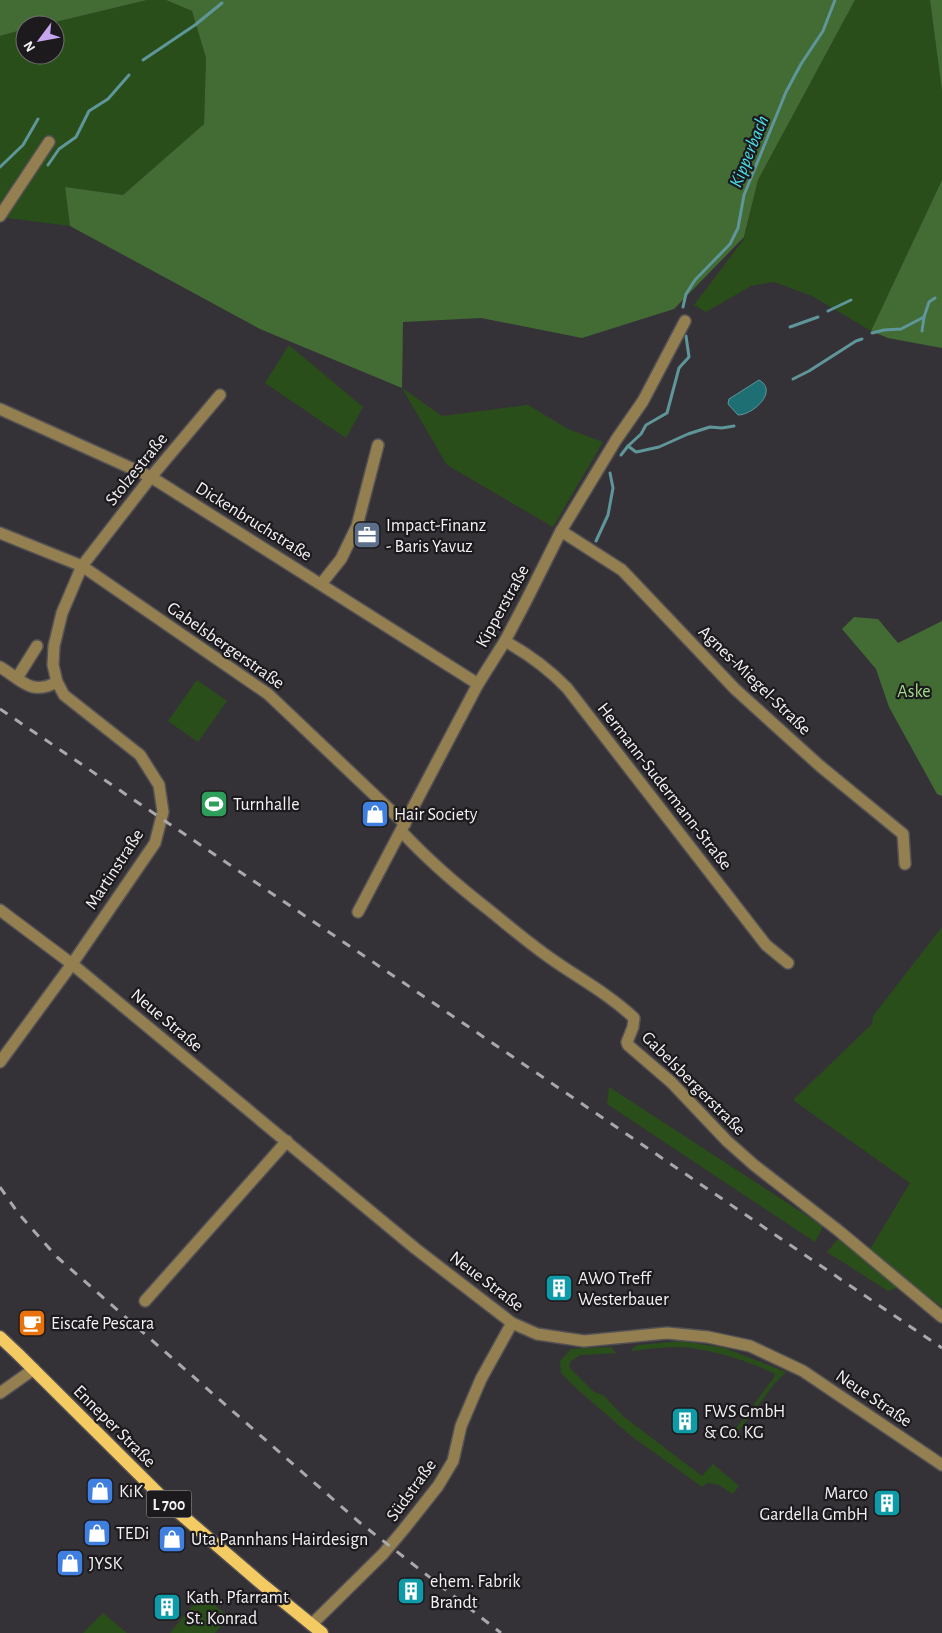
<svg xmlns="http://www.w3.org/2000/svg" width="942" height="1633" font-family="'Alegreya Sans',sans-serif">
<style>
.green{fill:#294e1a}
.forest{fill:#436b34}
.water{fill:#1e6f74;stroke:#5e969a}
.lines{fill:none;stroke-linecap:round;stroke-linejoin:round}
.stream{stroke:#5e969a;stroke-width:3}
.minor-casing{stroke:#535155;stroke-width:14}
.major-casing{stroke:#535155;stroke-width:15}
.minor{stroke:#937f50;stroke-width:11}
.major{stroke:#f4ca62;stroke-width:12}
.rail{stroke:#aba8ac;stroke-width:3;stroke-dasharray:9 9;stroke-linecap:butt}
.labels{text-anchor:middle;stroke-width:4.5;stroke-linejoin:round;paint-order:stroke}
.shield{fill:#1c1a1d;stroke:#b2b0b4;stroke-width:1}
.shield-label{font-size:16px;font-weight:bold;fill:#f3f1f4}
.street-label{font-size:18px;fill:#f3f1f4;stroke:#1c1a1d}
.poi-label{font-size:18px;fill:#f3f1f4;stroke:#1c1a1d;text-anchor:start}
.park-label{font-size:18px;fill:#a1dc8b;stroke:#1c1a1d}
.water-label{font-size:19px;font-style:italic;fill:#48dfe8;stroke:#1c1a1d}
</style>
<rect width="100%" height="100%" fill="#353237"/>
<g class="green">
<polygon points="147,0 166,0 192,11 206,58 204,124 123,195 65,187 70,226 0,217 0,36 25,29 25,55 55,55 55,25 43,25"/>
<polygon points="855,0 930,0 942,91 942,180 871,331 812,296 774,282 751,286 706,312 694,305 744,239 758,180"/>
<polygon points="289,345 363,407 346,438 265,383"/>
<polygon points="402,388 442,416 528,405 568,429 603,442 553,527 447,465"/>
<polygon points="197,680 227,701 198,742 168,721"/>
<polygon points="942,927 942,1307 910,1283 888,1291 827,1252 839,1238 866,1256 910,1183 793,1100 872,1024 873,1016"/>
<polygon points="609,1087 823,1226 815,1242 607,1104"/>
<path d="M681,1341L725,1348L786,1372L775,1383L737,1433L734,1431L775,1376V1374C750,1361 706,1348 679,1347C663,1347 647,1349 632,1351V1349L638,1345Z"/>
<polygon points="611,1347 616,1353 580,1355 570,1362 569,1367 593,1391 604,1396 624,1417 702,1476 713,1464 739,1486 733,1494 719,1485 708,1483 702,1487 630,1435 576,1388 561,1373 560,1361 571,1349"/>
<polygon points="202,1594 229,1617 215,1633 170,1633"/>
<polygon points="103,1613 127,1633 83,1633"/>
</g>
<g class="forest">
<polygon points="0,0 147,0 43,25 25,25 25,29 0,36"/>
<polygon points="166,0 855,0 758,180 744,237 674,309 582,338 481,318 403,322 402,388 260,329 70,226 65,187 123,195 204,124 206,58 192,11"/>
<polygon points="930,0 942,0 942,91"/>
<polygon points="942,180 942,348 888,338 871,331"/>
<polygon points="854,617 878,619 898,643 942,621 942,796 937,794 889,707 876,669 842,629"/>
</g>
<path class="water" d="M759,380C779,391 753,415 738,415L728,404L729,399Z"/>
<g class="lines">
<g class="stream">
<polyline points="143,60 195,25 222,3"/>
<polyline points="48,165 59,149 76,137 89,111 108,99 129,75"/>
<polyline points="0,167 23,145 38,119"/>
<polyline points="683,307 686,294 695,280 730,244 738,228 744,195 786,92 801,64 823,31 835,0"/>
<polyline points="828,311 851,300"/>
<polyline points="790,327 818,317"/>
<polyline points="922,331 924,317"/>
<polyline points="872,333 884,330 901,329 924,317 929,302 935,298"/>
<polyline points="793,379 809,371 856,341 862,339"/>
<polyline points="628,446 636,452 641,451 659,447 688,434 710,427 722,428 734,426"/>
<polyline points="621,455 628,446 641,434 646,425 667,413 679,368 689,357 686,336"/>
<polyline points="596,541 608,515 613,488 610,473"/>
</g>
<g class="minor-casing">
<g id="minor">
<polyline points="0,216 49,142"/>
<polyline points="0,409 151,477 478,684"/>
<polyline points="561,531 622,570 735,689 820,766 903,834 905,864"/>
<polyline points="0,533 82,566 268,694 405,824"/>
<polyline points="321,584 341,559 357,526 378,445"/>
<path d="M505,641C528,654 548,668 567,688L766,945L788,963"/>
<path d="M0,667C23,681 31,696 57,682"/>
<polyline points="17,678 37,646"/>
<path d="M401,831C428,860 458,886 489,910C510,927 531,945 553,960C580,979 610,995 634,1018L633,1027L627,1042L628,1045L671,1082L727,1141L754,1165L839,1231L942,1317"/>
<polyline points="0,910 72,964 416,1249 512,1323 537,1334 584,1341 667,1333 708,1337 750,1346 803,1371 942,1465"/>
<polyline points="358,912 478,684 505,641 527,599 561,531 616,440 643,401 685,321"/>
<polyline points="0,1062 72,964 155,843 163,812 159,785 140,755 64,695 57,682 53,665 54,646 62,613 82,566 151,477 220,395"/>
<polyline points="145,1301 287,1141"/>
<polyline points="0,1393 34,1369"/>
<polyline points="311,1625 383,1554 404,1529 438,1486 453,1461 461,1426 481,1379 512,1323"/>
</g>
</g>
<g class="major-casing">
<polyline id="major" points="0,1337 18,1354 170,1505 263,1585 322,1633"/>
</g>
<use href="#minor" class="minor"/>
<use href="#major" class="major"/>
<g class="rail">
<polyline points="0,709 942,1348"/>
<polyline points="0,1187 18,1213 57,1257 359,1522 501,1633"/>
</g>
</g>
<defs>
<g id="office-square" transform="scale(1.4375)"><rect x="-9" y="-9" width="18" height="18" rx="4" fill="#5c6f8a" stroke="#1c1a1d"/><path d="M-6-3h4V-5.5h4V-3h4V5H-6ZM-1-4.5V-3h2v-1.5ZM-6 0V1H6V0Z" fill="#fff"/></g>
<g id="stadium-square" transform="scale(1.4375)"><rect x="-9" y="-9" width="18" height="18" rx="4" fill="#2e9e5b" stroke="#1c1a1d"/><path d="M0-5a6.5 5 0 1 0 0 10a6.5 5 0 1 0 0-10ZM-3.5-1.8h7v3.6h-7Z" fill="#fff"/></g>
<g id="shop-square" transform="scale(1.4375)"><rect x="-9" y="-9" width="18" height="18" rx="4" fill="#3f7fe0" stroke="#1c1a1d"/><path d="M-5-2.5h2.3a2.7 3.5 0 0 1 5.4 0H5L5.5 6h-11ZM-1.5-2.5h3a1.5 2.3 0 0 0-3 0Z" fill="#fff"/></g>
<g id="building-square" transform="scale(1.4375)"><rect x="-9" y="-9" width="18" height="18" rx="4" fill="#0f9aa8" stroke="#1c1a1d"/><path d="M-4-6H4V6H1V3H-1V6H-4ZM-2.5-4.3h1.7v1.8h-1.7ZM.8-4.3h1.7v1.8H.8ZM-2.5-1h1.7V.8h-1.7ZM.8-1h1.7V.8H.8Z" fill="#fff"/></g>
<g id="cafe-square" transform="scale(1.4375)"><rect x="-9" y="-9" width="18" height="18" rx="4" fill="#e8710a" stroke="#1c1a1d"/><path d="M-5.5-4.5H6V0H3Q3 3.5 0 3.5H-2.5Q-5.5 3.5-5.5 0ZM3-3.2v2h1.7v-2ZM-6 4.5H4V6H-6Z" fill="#fff"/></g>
</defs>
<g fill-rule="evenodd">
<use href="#office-square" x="367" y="535"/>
<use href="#stadium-square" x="214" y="804"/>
<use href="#shop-square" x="375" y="814"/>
<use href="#building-square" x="559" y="1288"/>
<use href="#cafe-square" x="32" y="1323"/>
<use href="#building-square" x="685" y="1421"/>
<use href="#shop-square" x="100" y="1491"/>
<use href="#building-square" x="887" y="1503"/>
<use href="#shop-square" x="97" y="1533"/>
<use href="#shop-square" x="172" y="1539"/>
<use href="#shop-square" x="70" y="1563"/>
<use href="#building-square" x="411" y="1591"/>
<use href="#building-square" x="167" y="1607"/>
</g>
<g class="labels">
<rect class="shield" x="146.5" y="1490.5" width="45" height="27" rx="4"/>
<g class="shield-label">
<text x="169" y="1510">L 700</text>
</g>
<g class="street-label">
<text transform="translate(136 469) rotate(-51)" y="6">Stolzestraße</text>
<text transform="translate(254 521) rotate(32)" y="6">Dickenbruchstraße</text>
<text transform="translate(502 606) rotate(-61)" y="6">Kipperstraße</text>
<text transform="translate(226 645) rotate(35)" y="6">Gabelsbergerstraße</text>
<text transform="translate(755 680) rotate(44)" y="6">Agnes-Miegel-Straße</text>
<text transform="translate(665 786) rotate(52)" y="6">Hermann-Sudermann-Straße</text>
<text transform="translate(114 869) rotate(-57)" y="6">Martinstraße</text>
<text transform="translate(167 1020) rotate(40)" y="6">Neue Straße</text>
<text transform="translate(694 1083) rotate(45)" y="6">Gabelsbergerstraße</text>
<text transform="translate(487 1281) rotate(37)" y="6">Neue Straße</text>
<text transform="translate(874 1398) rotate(34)" y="6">Neue Straße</text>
<text transform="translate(115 1426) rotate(45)" y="6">Enneper Straße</text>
<text transform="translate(411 1490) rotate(-54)" y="6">Südstraße</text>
</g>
<g class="poi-label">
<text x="386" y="531">Impact-Finanz<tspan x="386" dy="21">- Baris Yavuz</tspan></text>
<text x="233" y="810">Turnhalle</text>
<text x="394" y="820">Hair Society</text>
<text x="578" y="1284">AWO Treff<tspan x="578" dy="21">Westerbauer</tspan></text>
<text x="51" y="1329">Eiscafe Pescara</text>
<text x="704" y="1417">FWS GmbH<tspan x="704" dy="21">&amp; Co. KG</tspan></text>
<text x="119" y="1497">KiK</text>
<text x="868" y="1499" text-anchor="end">Marco<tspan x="868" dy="21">Gardella GmbH</tspan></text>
<text x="116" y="1539">TEDi</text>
<text x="191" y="1545">Uta Pannhans Hairdesign</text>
<text x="89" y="1569">JYSK</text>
<text x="430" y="1587">ehem. Fabrik<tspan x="430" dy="21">Brandt</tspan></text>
<text x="186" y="1603">Kath. Pfarramt<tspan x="186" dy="21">St. Konrad</tspan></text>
</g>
<g class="park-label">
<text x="914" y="697">Aske</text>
</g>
<g class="water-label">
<text transform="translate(748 151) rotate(-68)" y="7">Kipperbach</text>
</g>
</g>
<g transform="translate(40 40) rotate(238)"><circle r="24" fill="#1c1a1d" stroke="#727073"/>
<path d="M0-4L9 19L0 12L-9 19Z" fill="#c7a6f0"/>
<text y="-8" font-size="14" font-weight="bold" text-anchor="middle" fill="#f3f1f4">N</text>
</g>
</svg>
